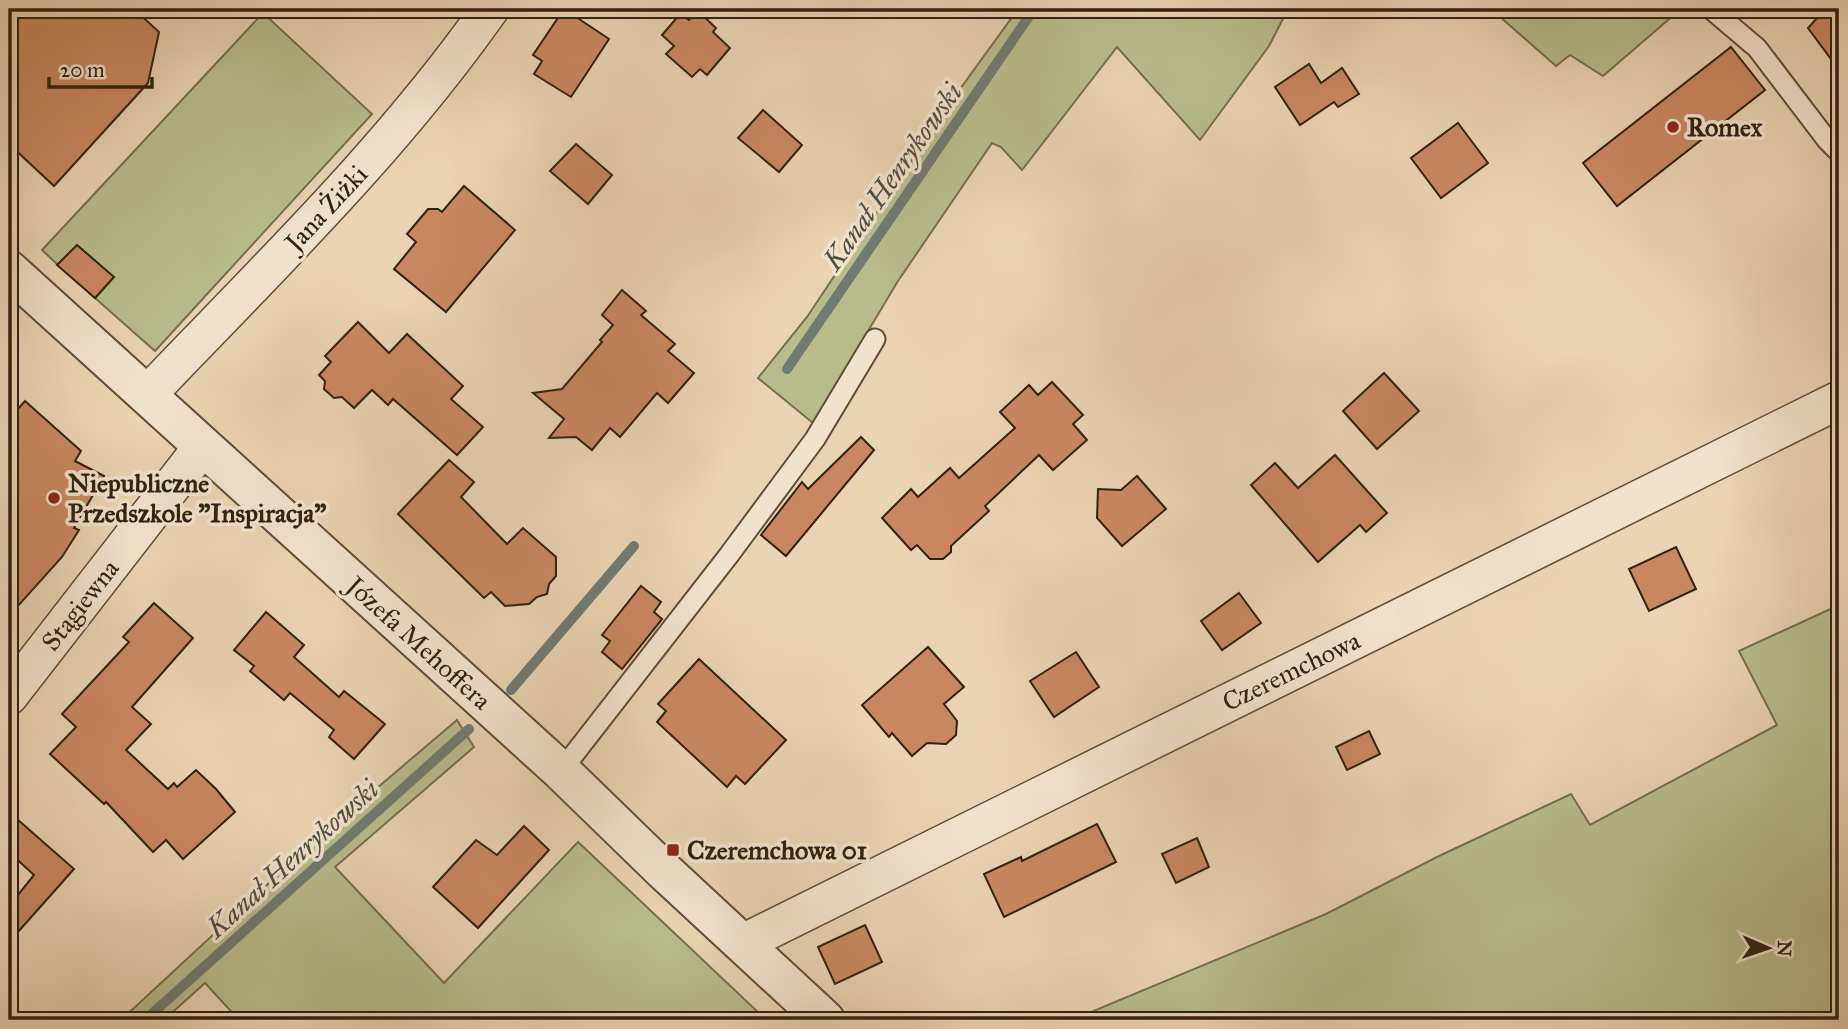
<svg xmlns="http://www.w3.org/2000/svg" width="1848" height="1029" font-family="'IM FELL Great Primer',serif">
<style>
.green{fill:#b8bc8b;stroke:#746f4c;stroke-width:2}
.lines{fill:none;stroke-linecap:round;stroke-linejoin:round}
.stream{stroke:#707b73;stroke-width:10}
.building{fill:#c98761;stroke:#30220e;stroke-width:2}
.service-casing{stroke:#5e4e37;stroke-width:23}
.minor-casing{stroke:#5e4e37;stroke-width:40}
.tertiary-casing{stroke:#5e4e37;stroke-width:42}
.service{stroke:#f1e2cd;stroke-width:19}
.minor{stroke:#f1e2cd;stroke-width:37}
.tertiary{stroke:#f1e2cd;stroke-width:38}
.poi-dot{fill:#8f2418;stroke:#f1e2cd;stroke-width:2.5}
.labels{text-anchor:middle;stroke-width:7;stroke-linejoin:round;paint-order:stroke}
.poi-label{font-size:26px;font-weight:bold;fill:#30220e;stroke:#f1e2cd;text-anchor:start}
.street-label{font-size:26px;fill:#30220e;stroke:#f1e2cd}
.water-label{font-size:28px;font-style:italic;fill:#504e40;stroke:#f1e2cd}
</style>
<rect width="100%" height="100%" fill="#ead3b2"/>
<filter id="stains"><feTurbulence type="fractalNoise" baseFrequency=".00286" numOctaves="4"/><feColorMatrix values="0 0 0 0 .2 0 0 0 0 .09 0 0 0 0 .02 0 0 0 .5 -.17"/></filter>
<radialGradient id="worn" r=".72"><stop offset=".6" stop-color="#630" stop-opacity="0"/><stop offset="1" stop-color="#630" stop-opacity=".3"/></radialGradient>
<g class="green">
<polygon points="1018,9 1288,9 1269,46 1200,140 1117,47 1022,170 1001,147 992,143 898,281 813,423 758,378 807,317 947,107"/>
<polygon points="1491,9 1669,9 1675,14 1603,76 1570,55 1556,66"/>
<polygon points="263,13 372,114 155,351 95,298 113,277 77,245 59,266 42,250"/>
<polygon points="1839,605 1839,1020 1072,1020 1326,914 1437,857 1571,794 1590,825 1777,725 1739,651"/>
<polygon points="457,720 474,747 335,867 444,983 578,842 759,1013 758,1020 239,1020 205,983 164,1020 121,1020 310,845"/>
</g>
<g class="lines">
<g class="stream">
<polyline points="787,369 1034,9"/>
<polyline points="511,690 634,546"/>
<polyline points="145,1020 469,729"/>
</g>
</g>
<g class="building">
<polygon points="9,9 134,9 159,32 148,83 54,186 9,144"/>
<polygon points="564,9 609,39 571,97 534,74 542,61 533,55"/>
<polygon points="1825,9 1839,9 1839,70 1808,28"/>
<polygon points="697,10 716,28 713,32 730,48 707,75 700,69 692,77 666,54 674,46 662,35 681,13 689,20"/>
<polygon points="1731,47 1765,90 1617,206 1583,163"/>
<polygon points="1309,64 1321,83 1342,68 1359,94 1338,107 1334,102 1300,125 1275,87"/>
<polygon points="763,110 802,145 779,172 738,138"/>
<polygon points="1458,123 1488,163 1441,198 1411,158"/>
<polygon points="576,144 612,175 588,204 550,171"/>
<polygon points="464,186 515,230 446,312 394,269 416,242 407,234 428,209 438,209 442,212"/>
<polygon points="77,245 114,277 95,298 57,265"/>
<polygon points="622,290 646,311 641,315 675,344 668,351 694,373 668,403 657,393 620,437 610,428 592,450 576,437 549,438 564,419 533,393 562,389 602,342 600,340 613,325 602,315"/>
<polygon points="358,322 389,353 407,334 463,386 451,399 483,427 457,455 393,399 388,405 372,390 354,408 342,397 334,398 324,389 325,381 319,375 331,362 325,356"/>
<polygon points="1384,373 1419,411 1377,449 1343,411"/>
<polygon points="1052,382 1083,415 1073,424 1087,440 1053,470 1039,455 985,506 989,511 951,546 951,552 943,559 930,559 917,545 911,550 882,518 911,489 918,497 950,468 959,478 1015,428 1000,412 1029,385 1038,395"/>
<polygon points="25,401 81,451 75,461 104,476 74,528 79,530 62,557 9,616 9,419"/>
<polygon points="861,437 874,450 786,556 761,535 802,482 808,489"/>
<polygon points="1335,455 1387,513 1366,532 1360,525 1318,562 1251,485 1275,463 1298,488"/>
<polygon points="449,460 474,482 461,497 507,544 523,528 556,557 556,576 549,584 547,594 537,597 529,604 505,606 491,592 484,598 398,514"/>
<polygon points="1137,476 1166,509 1122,546 1097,518 1098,489 1121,490"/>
<polygon points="1676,547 1696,589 1649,611 1629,569"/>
<polygon points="641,586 661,602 654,612 662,619 622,669 602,652 610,641 602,635"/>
<polygon points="1239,593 1261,623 1222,650 1201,621"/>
<polygon points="154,603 193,638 132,707 151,724 126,750 168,789 174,783 177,787 196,770 216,789 235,812 183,859 166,840 153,852 106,802 104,804 50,754 76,727 62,714 129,642 123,637"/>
<polygon points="266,612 304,645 294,657 339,697 344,691 385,724 354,759 329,737 334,730 290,693 284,700 250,671 254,666 234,650"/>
<polygon points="928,647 964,687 944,704 957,721 956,735 946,744 927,743 912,756 892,733 889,737 862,705"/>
<polygon points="1076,652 1099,687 1054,717 1030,681"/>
<polygon points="699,659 786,740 745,784 736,776 727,787 657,722 666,711 658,704"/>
<polygon points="1369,731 1380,754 1347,770 1336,747"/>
<polygon points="9,812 74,869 9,942 9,906 34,875 9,852"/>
<polygon points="1097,824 1116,862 1004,917 984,874 1021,857 1022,861"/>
<polygon points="524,826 549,850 478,928 433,887 476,840 497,855"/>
<polygon points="1197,838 1209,867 1176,883 1162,854"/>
<polygon points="865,925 882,962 835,984 818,947"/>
</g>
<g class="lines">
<g class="service-casing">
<g id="service">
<polyline points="1711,9 1757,48 1827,140 1839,152"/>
<polyline points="561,771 729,555 815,439 875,339"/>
</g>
</g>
<g class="minor-casing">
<g id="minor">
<path d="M147,395C266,270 390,151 490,9"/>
<polyline points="9,696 203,446"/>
<polyline points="743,943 1839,400"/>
</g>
</g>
<g class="tertiary-casing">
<polyline id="tertiary" points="9,270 561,771 664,871 825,1020"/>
</g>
<use href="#service" class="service"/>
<use href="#minor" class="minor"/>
<use href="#tertiary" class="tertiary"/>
</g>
<g class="poi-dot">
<circle cx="1673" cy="127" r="7"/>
<circle cx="54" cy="498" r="7"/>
<rect x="666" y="843" width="14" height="14" rx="3.5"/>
</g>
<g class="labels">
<g class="poi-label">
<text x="1687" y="136">Romex</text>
<text x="68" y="492">Niepubliczne<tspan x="68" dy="30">Przedszkole "Inspiracja"</tspan></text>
<text x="687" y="859">Czeremchowa 01</text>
</g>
<g class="street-label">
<text transform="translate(326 208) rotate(-47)" y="9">Jana Żiżki</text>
<text transform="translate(80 605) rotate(-52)" y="9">Stągiewna</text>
<text transform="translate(419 643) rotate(42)" y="9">Józefa Mehoffera</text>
<text transform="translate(1291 671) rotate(-26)" y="9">Czeremchowa</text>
</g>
<g class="water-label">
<text transform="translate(892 176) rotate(-55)" y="10">Kanał Henrykowski</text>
<text transform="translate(292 858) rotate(-42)" y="10">Kanał Henrykowski</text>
</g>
</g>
<rect width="1848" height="1029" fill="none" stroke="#ead3b2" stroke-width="35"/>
<rect x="10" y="10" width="1827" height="1008" fill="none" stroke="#30220e" stroke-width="3.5"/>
<rect x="18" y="18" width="1813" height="994" fill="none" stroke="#30220e" stroke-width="2"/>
<g transform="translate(1768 948) rotate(92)" stroke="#f1e2cd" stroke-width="5" paint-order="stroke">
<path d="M0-5L12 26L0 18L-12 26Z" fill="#30220e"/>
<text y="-10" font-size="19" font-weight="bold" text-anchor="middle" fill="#30220e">N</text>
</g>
<path d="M49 77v10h103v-10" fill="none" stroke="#30220e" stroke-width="3.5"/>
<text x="60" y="77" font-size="21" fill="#30220e" stroke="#f1e2cd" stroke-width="5" paint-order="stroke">20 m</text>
<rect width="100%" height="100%" filter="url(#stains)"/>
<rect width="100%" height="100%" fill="url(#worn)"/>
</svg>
